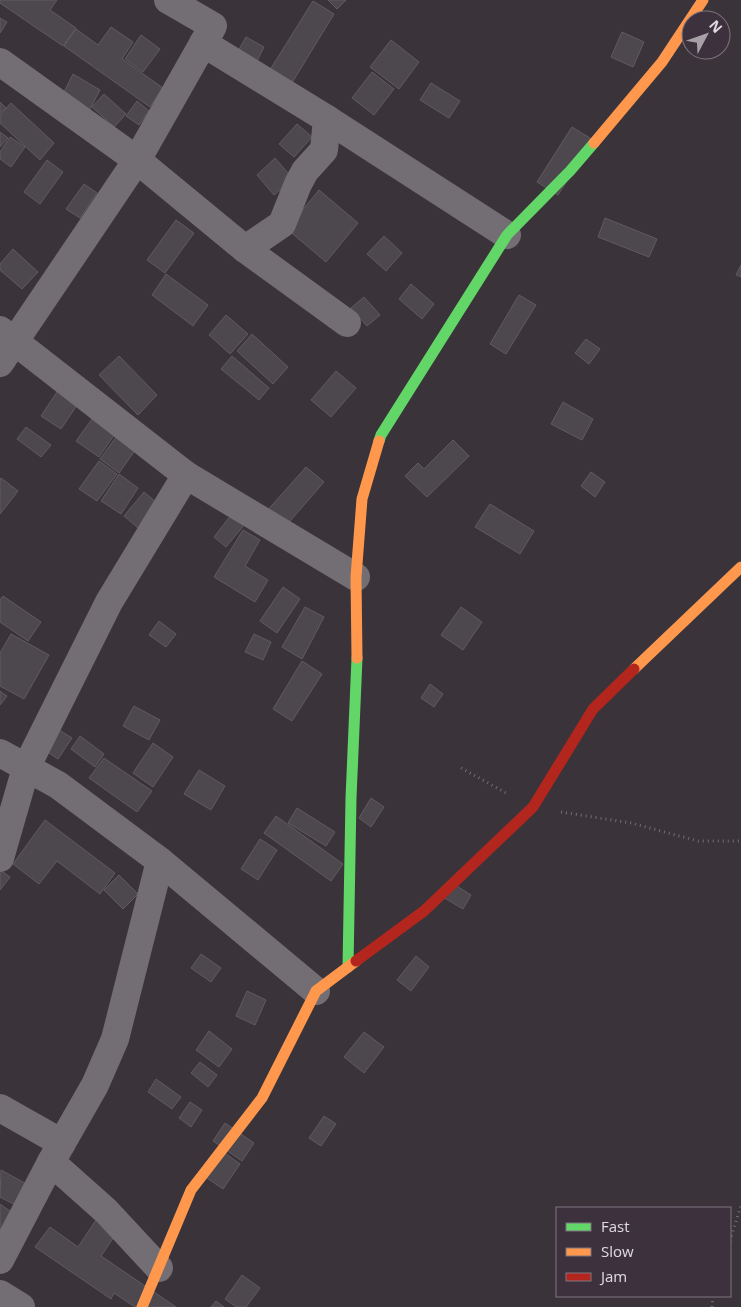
<svg xmlns="http://www.w3.org/2000/svg" width="741" height="1307" font-family="'Open Sans',sans-serif">
<style>
.building{fill:#4d484e;stroke:#605b61}
.lines{fill:none;stroke-linecap:round;stroke-linejoin:round}
.path{stroke:#726e72;stroke-width:3;stroke-dasharray:1 4;stroke-linecap:butt}
.street{stroke:#736e73;stroke-width:28}
.fast{stroke:#63d668;stroke-width:11}
.slow{stroke:#ff974d;stroke-width:11}
.jam{stroke:#b3261e;stroke-width:11}
</style>
<rect width="100%" height="100%" fill="#3a343a"/>
<g class="building">
<polygon points="0,0 57,0 50,10 76,28 63,46 0,3"/>
<polygon points="328,0 346,0 337,9"/>
<polygon points="313,1 334,14 290,86 268,73"/>
<polygon points="0,18 7,22 0,33"/>
<polygon points="111,27 133,42 122,59 163,88 150,107 64,46 76,29 98,45"/>
<polygon points="622,32 644,42 633,67 611,57"/>
<polygon points="141,35 160,49 143,72 125,59"/>
<polygon points="246,37 264,47 257,61 238,51"/>
<polygon points="391,40 419,62 399,89 370,67"/>
<polygon points="372,72 394,89 374,115 352,98"/>
<polygon points="73,74 100,90 89,111 62,96"/>
<polygon points="431,83 460,101 449,118 420,100"/>
<polygon points="104,94 126,114 114,127 92,107"/>
<polygon points="137,101 149,111 139,125 126,116"/>
<polygon points="0,102 6,108 0,113"/>
<polygon points="11,103 54,143 40,160 0,123 0,115"/>
<polygon points="297,124 312,137 294,157 279,144"/>
<polygon points="572,127 593,140 558,195 537,182"/>
<polygon points="0,132 8,138 0,147"/>
<polygon points="10,137 25,147 11,167 0,159 0,152"/>
<polygon points="275,158 293,179 274,195 257,175"/>
<polygon points="47,160 63,172 40,204 24,192"/>
<polygon points="84,184 97,193 80,218 66,209"/>
<polygon points="319,190 358,223 326,262 287,229"/>
<polygon points="605,218 657,239 649,257 598,237"/>
<polygon points="176,220 194,233 165,273 147,260"/>
<polygon points="384,236 402,253 386,271 367,254"/>
<polygon points="13,249 38,272 22,289 0,270 0,264"/>
<polygon points="741,265 741,277 736,275"/>
<polygon points="166,274 208,305 193,326 152,295"/>
<polygon points="411,284 434,304 422,319 399,299"/>
<polygon points="519,295 536,305 506,354 490,344"/>
<polygon points="364,297 380,315 367,326 351,308"/>
<polygon points="226,315 248,334 230,354 209,335"/>
<polygon points="252,334 288,367 273,384 237,351"/>
<polygon points="586,339 600,349 589,364 575,353"/>
<polygon points="119,356 157,395 138,415 99,375"/>
<polygon points="232,356 269,388 259,400 221,369"/>
<polygon points="336,371 356,388 331,417 311,400"/>
<polygon points="59,389 79,402 61,429 41,416"/>
<polygon points="563,402 593,419 582,440 551,424"/>
<polygon points="95,415 117,431 99,457 76,441"/>
<polygon points="26,427 51,445 41,457 17,439"/>
<polygon points="119,433 138,446 119,473 100,459"/>
<polygon points="453,440 469,456 427,497 405,476 418,463 424,469"/>
<polygon points="99,461 117,474 97,501 79,489"/>
<polygon points="306,467 324,482 284,528 266,512"/>
<polygon points="591,472 605,482 595,497 581,486"/>
<polygon points="119,474 138,488 121,514 101,501"/>
<polygon points="1,478 18,491 0,514 0,479"/>
<polygon points="144,492 163,508 143,532 124,516"/>
<polygon points="490,504 534,531 520,554 475,527"/>
<polygon points="232,514 245,524 226,547 214,537"/>
<polygon points="243,530 260,540 245,566 268,580 255,602 214,577"/>
<polygon points="283,587 300,599 277,633 260,621"/>
<polygon points="3,596 41,622 28,641 0,622 0,600"/>
<polygon points="305,607 324,617 302,659 282,647"/>
<polygon points="461,607 482,622 463,650 441,635"/>
<polygon points="159,621 176,634 166,647 149,635"/>
<polygon points="11,634 49,655 24,699 0,686 0,653"/>
<polygon points="254,634 271,642 263,660 245,652"/>
<polygon points="302,661 322,674 292,721 273,709"/>
<polygon points="430,684 443,694 434,707 421,698"/>
<polygon points="0,691 7,696 0,705"/>
<polygon points="134,706 160,720 149,740 123,726"/>
<polygon points="53,726 72,738 58,759 39,746"/>
<polygon points="80,736 104,754 95,767 71,749"/>
<polygon points="153,743 173,757 153,787 133,773"/>
<polygon points="104,758 152,791 137,812 89,778"/>
<polygon points="199,770 225,786 211,810 184,794"/>
<polygon points="371,798 384,807 371,827 359,818"/>
<polygon points="297,808 335,832 326,846 288,823"/>
<polygon points="276,816 343,864 331,881 264,833"/>
<polygon points="45,820 115,873 100,894 57,861 39,884 13,864"/>
<polygon points="260,839 277,850 258,880 241,869"/>
<polygon points="0,870 10,877 0,890"/>
<polygon points="119,875 138,894 123,909 104,890"/>
<polygon points="452,883 471,895 463,909 443,897"/>
<polygon points="201,954 221,968 211,982 191,968"/>
<polygon points="416,956 429,967 411,991 397,980"/>
<polygon points="247,991 266,1000 255,1025 236,1016"/>
<polygon points="209,1031 232,1049 219,1067 196,1050"/>
<polygon points="364,1032 384,1047 364,1073 344,1057"/>
<polygon points="200,1062 217,1075 208,1087 191,1073"/>
<polygon points="156,1079 181,1097 172,1109 148,1092"/>
<polygon points="190,1102 202,1110 191,1127 179,1118"/>
<polygon points="324,1116 336,1124 321,1146 309,1138"/>
<polygon points="225,1123 254,1143 242,1161 213,1141"/>
<polygon points="221,1150 240,1164 223,1189 204,1176"/>
<polygon points="1,1170 32,1187 21,1208 0,1197"/>
<polygon points="0,1204 17,1216 0,1240"/>
<polygon points="96,1220 116,1234 101,1256 176,1307 135,1307 114,1293 111,1299 35,1247 50,1227 78,1247"/>
<polygon points="242,1275 260,1288 246,1307 236,1307 225,1299"/>
<polygon points="216,1301 224,1307 211,1307"/>
</g>
<g class="lines">
<g class="path">
<polyline points="461,768 508,794"/>
<polyline points="561,812 631,823 698,841 741,841"/>
<polyline points="730,1241 741,1205"/>
<polyline points="712,1307 713,1296"/>
</g>
<g class="street">
<polyline points="203,43 327,119 507,235"/>
<polyline points="0,62 137,160 245,249 347,323"/>
<polyline points="245,249 282,224 298,184 305,171 324,150 327,119"/>
<polyline points="0,330 186,475 356,577"/>
<polyline points="0,363 137,160 213,26 168,0"/>
<polyline points="0,753 58,785 160,861 316,991"/>
<polyline points="0,858 26,768 109,602 186,475"/>
<polyline points="0,1108 62,1143"/>
<polyline points="51,1162 106,1211 159,1268"/>
<polyline points="0,1260 51,1162 95,1085 115,1039 160,861"/>
<polyline points="0,1294 21,1307"/>
</g>
<g class="fast">
<polyline points="379,441 381,435 507,235 570,171 594,143"/>
<polyline points="348,967 351,798 357,658"/>
</g>
<g class="slow">
<polyline points="594,143 662,62 703,0"/>
<polyline points="357,658 356,577 362,499 379,441"/>
<polyline points="634,669 741,567"/>
<polyline points="142,1307 191,1190 262,1098 316,991 356,961"/>
</g>
<polyline class="jam" points="356,961 424,911 533,807 593,709 634,669"/>
</g>
<rect x="556" y="1207" width="175" height="90" fill="#3c313d" stroke="#7e757f"/>
<rect x="566" y="1223" width="25" height="8" fill="#63d668" stroke="#7e757f"/>
<text x="601" y="1232" font-size="15" fill="#e1dae1">Fast</text>
<rect x="566" y="1248" width="25" height="8" fill="#ff974d" stroke="#7e757f"/>
<text x="601" y="1257" font-size="15" fill="#e1dae1">Slow</text>
<rect x="566" y="1273" width="25" height="8" fill="#b3261e" stroke="#7e757f"/>
<text x="601" y="1282" font-size="15" fill="#e1dae1">Jam</text>
<g transform="translate(706 35) rotate(49)"><circle r="24" fill="#3c313d" stroke="#7e757f"/>
<path d="M0-4L9 19L0 12L-9 19Z" fill="#a7a0a7"/>
<text y="-8" font-size="14" font-weight="bold" text-anchor="middle" fill="#e1dae1">N</text>
</g>
</svg>
